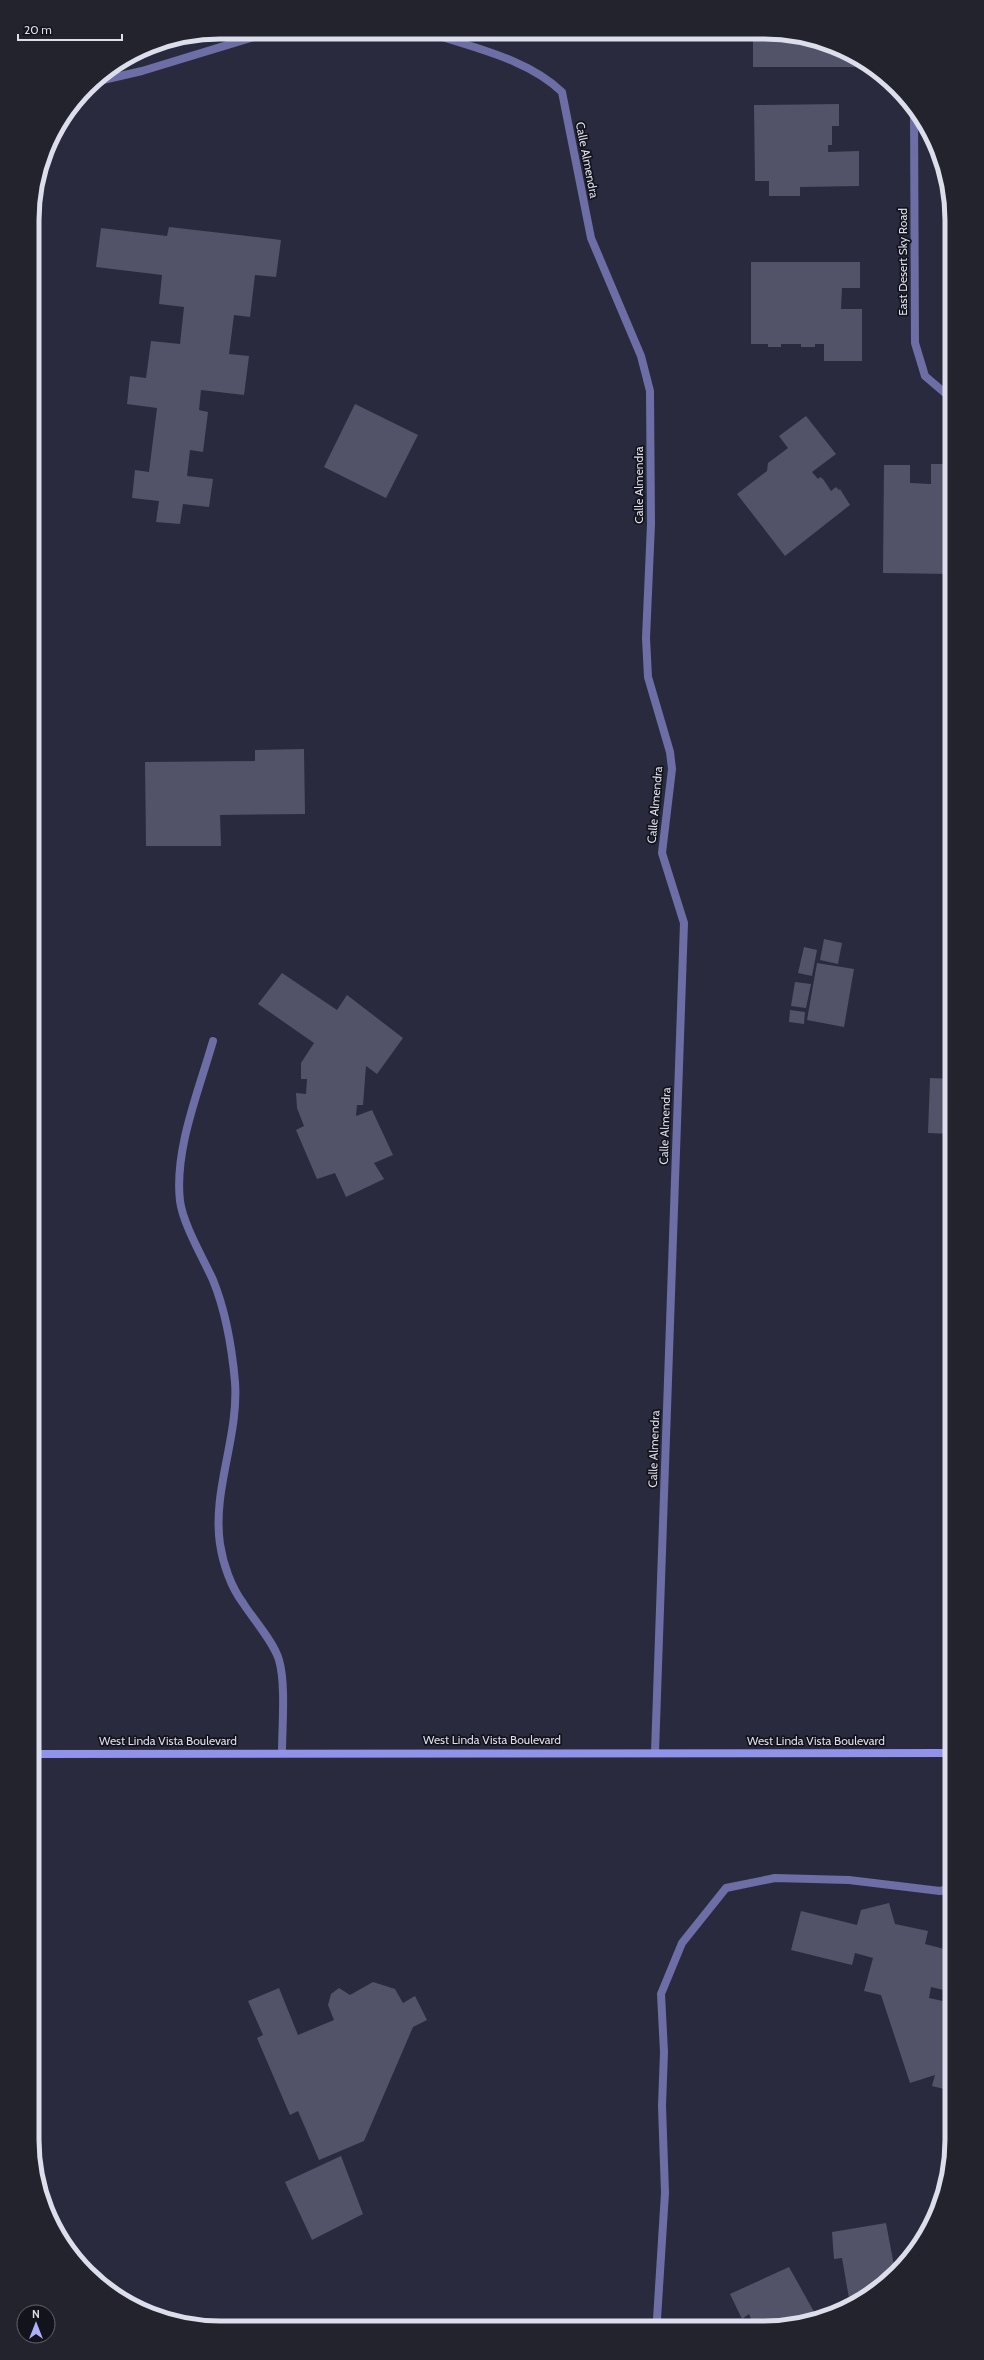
<svg xmlns="http://www.w3.org/2000/svg" width="984" height="2360" font-family="Cabin,sans-serif">
<style>
.building{fill:#525369}
.lines{fill:none;stroke-linecap:round;stroke-linejoin:round}
.lane{stroke:#6c6ea5;stroke-width:8}
.street{stroke:#6c6ea5;stroke-width:8}
.secondary{stroke:#9192ea;stroke-width:8}
.labels{text-anchor:middle;stroke-width:3.5;stroke-linejoin:round;paint-order:stroke}
.street-label{font-size:12px;fill:#dddeec;stroke:#13131c}
.rim{fill:none;stroke:#dddeec;stroke-width:5}
</style>
<rect width="100%" height="100%" fill="#292a3e"/>
<g class="building">
<polygon points="751,35 800,36 847,52 861,61 861,67 753,67 753,39 751,39"/>
<polygon points="839,104 839,126 832,126 832,145 828,145 828,152 859,151 859,186 800,187 800,196 769,196 769,181 755,181 754,105"/>
<polygon points="169,227 281,240 276,277 255,275 250,317 234,315 229,354 249,356 244,395 201,390 199,410 208,412 203,452 190,450 187,476 213,479 209,507 183,504 180,524 156,522 159,501 132,498 135,470 149,472 157,408 127,404 130,376 146,378 151,341 180,344 184,307 159,304 162,275 96,267 101,228 167,236"/>
<polygon points="751,262 860,262 860,288 842,288 841,309 862,309 862,361 824,361 824,344 815,344 815,347 801,347 801,344 781,344 781,347 768,347 768,344 751,344"/>
<polygon points="355,404 418,435 386,498 324,467"/>
<polygon points="806,416 836,454 812,472 818,479 820,477 823,479 831,491 836,487 839,490 840,489 850,505 785,556 737,494 767,471 768,463 788,448 779,436"/>
<polygon points="931,464 952,464 952,574 883,573 884,465 910,465 910,483 931,484"/>
<polygon points="304,749 305,814 220,815 221,846 146,846 145,762 255,761 255,750"/>
<polygon points="824,939 842,943 838,964 820,960"/>
<polygon points="804,947 817,950 812,976 798,973"/>
<polygon points="817,963 854,969 844,1027 807,1020"/>
<polygon points="282,973 337,1010 347,995 403,1038 377,1074 366,1066 363,1105 357,1105 356,1116 372,1110 393,1155 374,1163 384,1179 346,1197 335,1173 317,1179 296,1130 304,1126 297,1108 296,1093 306,1094 307,1079 301,1079 301,1063 314,1043 258,1004"/>
<polygon points="795,982 811,984 806,1008 791,1006"/>
<polygon points="790,1010 805,1012 804,1024 789,1022"/>
<polygon points="930,1078 952,1079 952,1134 928,1133"/>
<polygon points="889,1903 895,1924 928,1931 925,1944 952,1951 952,1992 931,1987 929,1998 952,2003 952,2091 932,2086 935,2075 910,2083 881,1995 864,1991 873,1958 855,1953 852,1965 791,1950 801,1911 857,1925 861,1910"/>
<polygon points="373,1982 395,1989 403,2003 415,1996 427,2020 413,2027 364,2141 319,2160 298,2111 290,2115 257,2038 263,2035 248,2001 279,1988 298,2035 334,2020 328,2005 331,1994 339,1988 350,1995"/>
<polygon points="341,2156 363,2214 312,2240 285,2182"/>
<polygon points="886,2223 895,2271 868,2296 850,2304 842,2258 834,2259 832,2232"/>
<polygon points="789,2267 818,2319 812,2322 764,2328 755,2328 749,2314 742,2319 730,2294"/>
</g>
<g class="lines">
<g class="lane">
<path d="M213,1041C199,1090 174,1150 180,1201C183,1224 203,1258 213,1280C226,1312 232,1348 235,1382C239,1437 212,1490 220,1544C223,1564 231,1587 243,1603C253,1619 274,1642 279,1660C286,1684 282,1726 282,1753"/>
<polyline points="660,2327 657,2319 665,2193 662,2106 664,2052 661,1994 682,1943 726,1888 775,1878 849,1880 940,1891 952,1888"/>
</g>
<g class="street">
<path d="M430,33C474,48 528,59 562,92L591,238L641,356L650,391L651,524L646,638L648,677L670,752L672,769L662,853L684,923L655,1752"/>
<polyline points="94,82 142,71 270,32"/>
<polyline points="914,111 915,343 925,376 952,399"/>
</g>
<polyline class="secondary" points="32,1754 952,1753"/>
</g>
<g class="labels">
<g class="street-label">
<text transform="translate(587 160) rotate(79)" y="4">Calle Almendra</text>
<text transform="translate(903 262) rotate(-90)" y="4">East Desert Sky Road</text>
<text transform="translate(639 485) rotate(-90)" y="4">Calle Almendra</text>
<text transform="translate(655 805) rotate(-85)" y="4">Calle Almendra</text>
<text transform="translate(665 1126) rotate(-88)" y="4">Calle Almendra</text>
<text transform="translate(654 1449) rotate(-88)" y="4">Calle Almendra</text>
<text x="492" y="1744">West Linda Vista Boulevard</text>
<text x="168" y="1745">West Linda Vista Boulevard</text>
<text x="816" y="1745">West Linda Vista Boulevard</text>
</g>
</g>
<path d="M0 0H984V2360H0ZM220 39H764A181 181 0 0 1 945 220V2140A181 181 0 0 1 764 2321H220A181 181 0 0 1 39 2140V220A181 181 0 0 1 220 39Z" fill="#23232d" fill-rule="evenodd"/>
<path class="rim" d="M220 39H764A181 181 0 0 1 945 220V2140A181 181 0 0 1 764 2321H220A181 181 0 0 1 39 2140V220A181 181 0 0 1 220 39Z"/>
<g transform="translate(36 2324)"><circle r="19" fill="#13131c" stroke="#64646f"/>
<path d="M0-3L7 15L0 10L-7 15Z" fill="#acaffb"/>
<text y="-6" font-size="11" font-weight="bold" text-anchor="middle" fill="#dddeec">N</text>
</g>
<path d="M18 34v6h104v-6" fill="none" stroke="#dddeec" stroke-width="2"/>
<text x="24" y="34" font-size="12" fill="#dddeec" stroke="#13131c" stroke-width="3" paint-order="stroke">20 m</text>
</svg>
